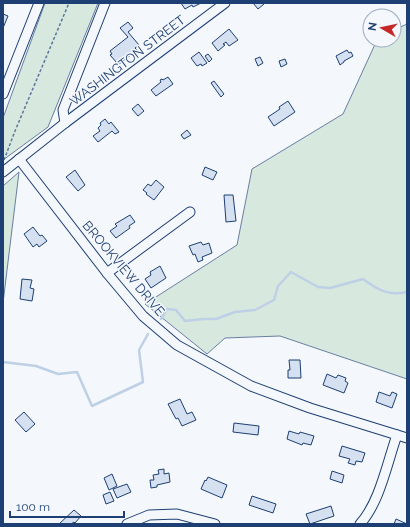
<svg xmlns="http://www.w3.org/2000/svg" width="410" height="527" font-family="Raleway,sans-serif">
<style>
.green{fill:#d7e8df;stroke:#687fa3}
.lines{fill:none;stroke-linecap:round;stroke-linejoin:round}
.stream{stroke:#bed0e5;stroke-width:2.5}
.building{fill:#d5e0f0;stroke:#1d3f73}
.minor-casing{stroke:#1d3f73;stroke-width:11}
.path{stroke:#5e769c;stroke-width:1.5;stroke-dasharray:3 2;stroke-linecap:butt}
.minor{stroke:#f4f7fb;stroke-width:9}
.labels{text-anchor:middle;stroke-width:3;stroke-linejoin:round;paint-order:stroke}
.street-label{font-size:13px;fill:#1d3f73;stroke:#f4f7fb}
</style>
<rect width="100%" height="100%" fill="#f4f7fb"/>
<g class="green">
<polygon points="45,3 98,3 48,127 3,160 3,118"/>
<polygon points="407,24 407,379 280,336 225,338 207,354 145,304 237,245 252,169 343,114 377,40 394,40 394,30"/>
<polygon points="19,172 3,303 3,186"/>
</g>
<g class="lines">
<g class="stream">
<path d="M161,319L167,309L176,310L185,321L203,319H216L235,312L255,310L274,300L278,286L291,272L318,287L330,288L363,279C378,290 388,296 407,292"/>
<polyline points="3,362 36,366 58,374 77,372 92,406 143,382 139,350 148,334"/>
</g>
</g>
<g class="building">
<polygon points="181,3 201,3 193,7 192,5 185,9"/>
<polygon points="253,3 263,3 264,4 258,9"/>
<polygon points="3,14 8,16 3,28"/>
<polygon points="128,22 133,28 128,32 139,45 135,48 137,50 119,64 118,62 117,63 110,55 112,54 110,51 128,37 120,28"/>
<polygon points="229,29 238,40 229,46 226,42 223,44 225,45 218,51 212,43"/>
<polygon points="347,50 349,53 351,52 353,56 344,61 344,62 340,65 336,56"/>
<polygon points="199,52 207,63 202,66 201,64 197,66 191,58"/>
<polygon points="208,54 212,59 209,62 205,56"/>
<polygon points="260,57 263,63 258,66 255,59"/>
<polygon points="285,59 287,64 281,67 279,61"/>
<polygon points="168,77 173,84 156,96 151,90 161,82 160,80 162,79 163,80"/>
<polygon points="214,81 224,94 221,97 211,83"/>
<polygon points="288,101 295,112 274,126 268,117 280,109 279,107"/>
<polygon points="138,104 144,111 138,116 132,109"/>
<polygon points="105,119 109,124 111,122 119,132 115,134 112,131 98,142 93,136 100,131 98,128 101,125 100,123"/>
<polygon points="187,130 191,135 184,139 181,135"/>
<polygon points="205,167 217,172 213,180 202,175"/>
<polygon points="75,170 85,185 78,191 66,177"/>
<polygon points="156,180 164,187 154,200 146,194 147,193 143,190 148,184 151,186"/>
<polygon points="224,195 233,195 236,221 226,222"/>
<polygon points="130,215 135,222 129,226 130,228 116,238 110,231 117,226 115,224"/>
<polygon points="33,227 40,236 42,235 47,241 39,247 37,244 33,247 24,234"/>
<polygon points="201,242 203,245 209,243 212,253 202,257 203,260 198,262 195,254 193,255 189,246"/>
<polygon points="160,266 166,278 151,288 145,279 151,275 150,272"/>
<polygon points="22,279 32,280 30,288 34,289 32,301 20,299"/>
<polygon points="289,360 300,360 301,378 288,378 288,370 290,370"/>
<polygon points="327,374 336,378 338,375 346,378 345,381 348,383 344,393 323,385"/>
<polygon points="379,392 390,396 392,392 397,394 392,408 376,402"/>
<polygon points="180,399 187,414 192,412 196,420 182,426 178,418 176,419 168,404"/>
<polygon points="24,412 35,424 26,432 15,420"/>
<polygon points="234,423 259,426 258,435 233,432"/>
<polygon points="289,431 299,434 300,432 314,436 311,445 303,443 302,445 287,439"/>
<polygon points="342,446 365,453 362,462 356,461 355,465 348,463 350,459 339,456"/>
<polygon points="164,469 164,474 169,473 170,482 157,485 157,487 151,488 150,480 154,480 153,475 159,474 158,470"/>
<polygon points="332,471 344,475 342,483 330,479"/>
<polygon points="112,474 117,486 109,490 104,478"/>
<polygon points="208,477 227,485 222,498 201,489 205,480 206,481"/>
<polygon points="127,484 131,492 117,498 113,489"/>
<polygon points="110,492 114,501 106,504 103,495"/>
<polygon points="252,496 276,504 273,513 249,505"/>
<polygon points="331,506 334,516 310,524 306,514"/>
<polygon points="74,510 81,516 75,523 74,522 71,524 59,524"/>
<polygon points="396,519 407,524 394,524"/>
</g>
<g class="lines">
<g class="minor-casing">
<g id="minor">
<polyline points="3,94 39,3"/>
<polyline points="65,123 63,110 105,3"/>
<polyline points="19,159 107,273 143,316 177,345 251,386 310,408 407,438"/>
<polyline points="3,172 65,123 225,3"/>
<polyline points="107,273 190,212"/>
<polyline points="127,524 149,515 177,514 215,524"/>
<path d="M360,524C380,502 387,463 397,435"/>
</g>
</g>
<polyline class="path" points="4,160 15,131 69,3"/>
<use href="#minor" class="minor"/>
</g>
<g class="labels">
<g class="street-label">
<text transform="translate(127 60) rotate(-37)" y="5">WASHINGTON STREET</text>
<text transform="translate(124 268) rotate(50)" y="5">BROOKVIEW DRIVE</text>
</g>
</g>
<rect width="410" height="527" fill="none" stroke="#1d3f73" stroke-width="8"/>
<g transform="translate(382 28) rotate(279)"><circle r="19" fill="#f4f7fb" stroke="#9eadc5"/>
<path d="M0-3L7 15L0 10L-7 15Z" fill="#c62828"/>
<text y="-6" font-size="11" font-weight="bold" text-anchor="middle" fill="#1d3f73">N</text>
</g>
<path d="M10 511v6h114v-6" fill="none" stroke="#1d3f73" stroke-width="2"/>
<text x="16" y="511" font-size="12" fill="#1d3f73" stroke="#f4f7fb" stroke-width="3" paint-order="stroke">100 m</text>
</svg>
